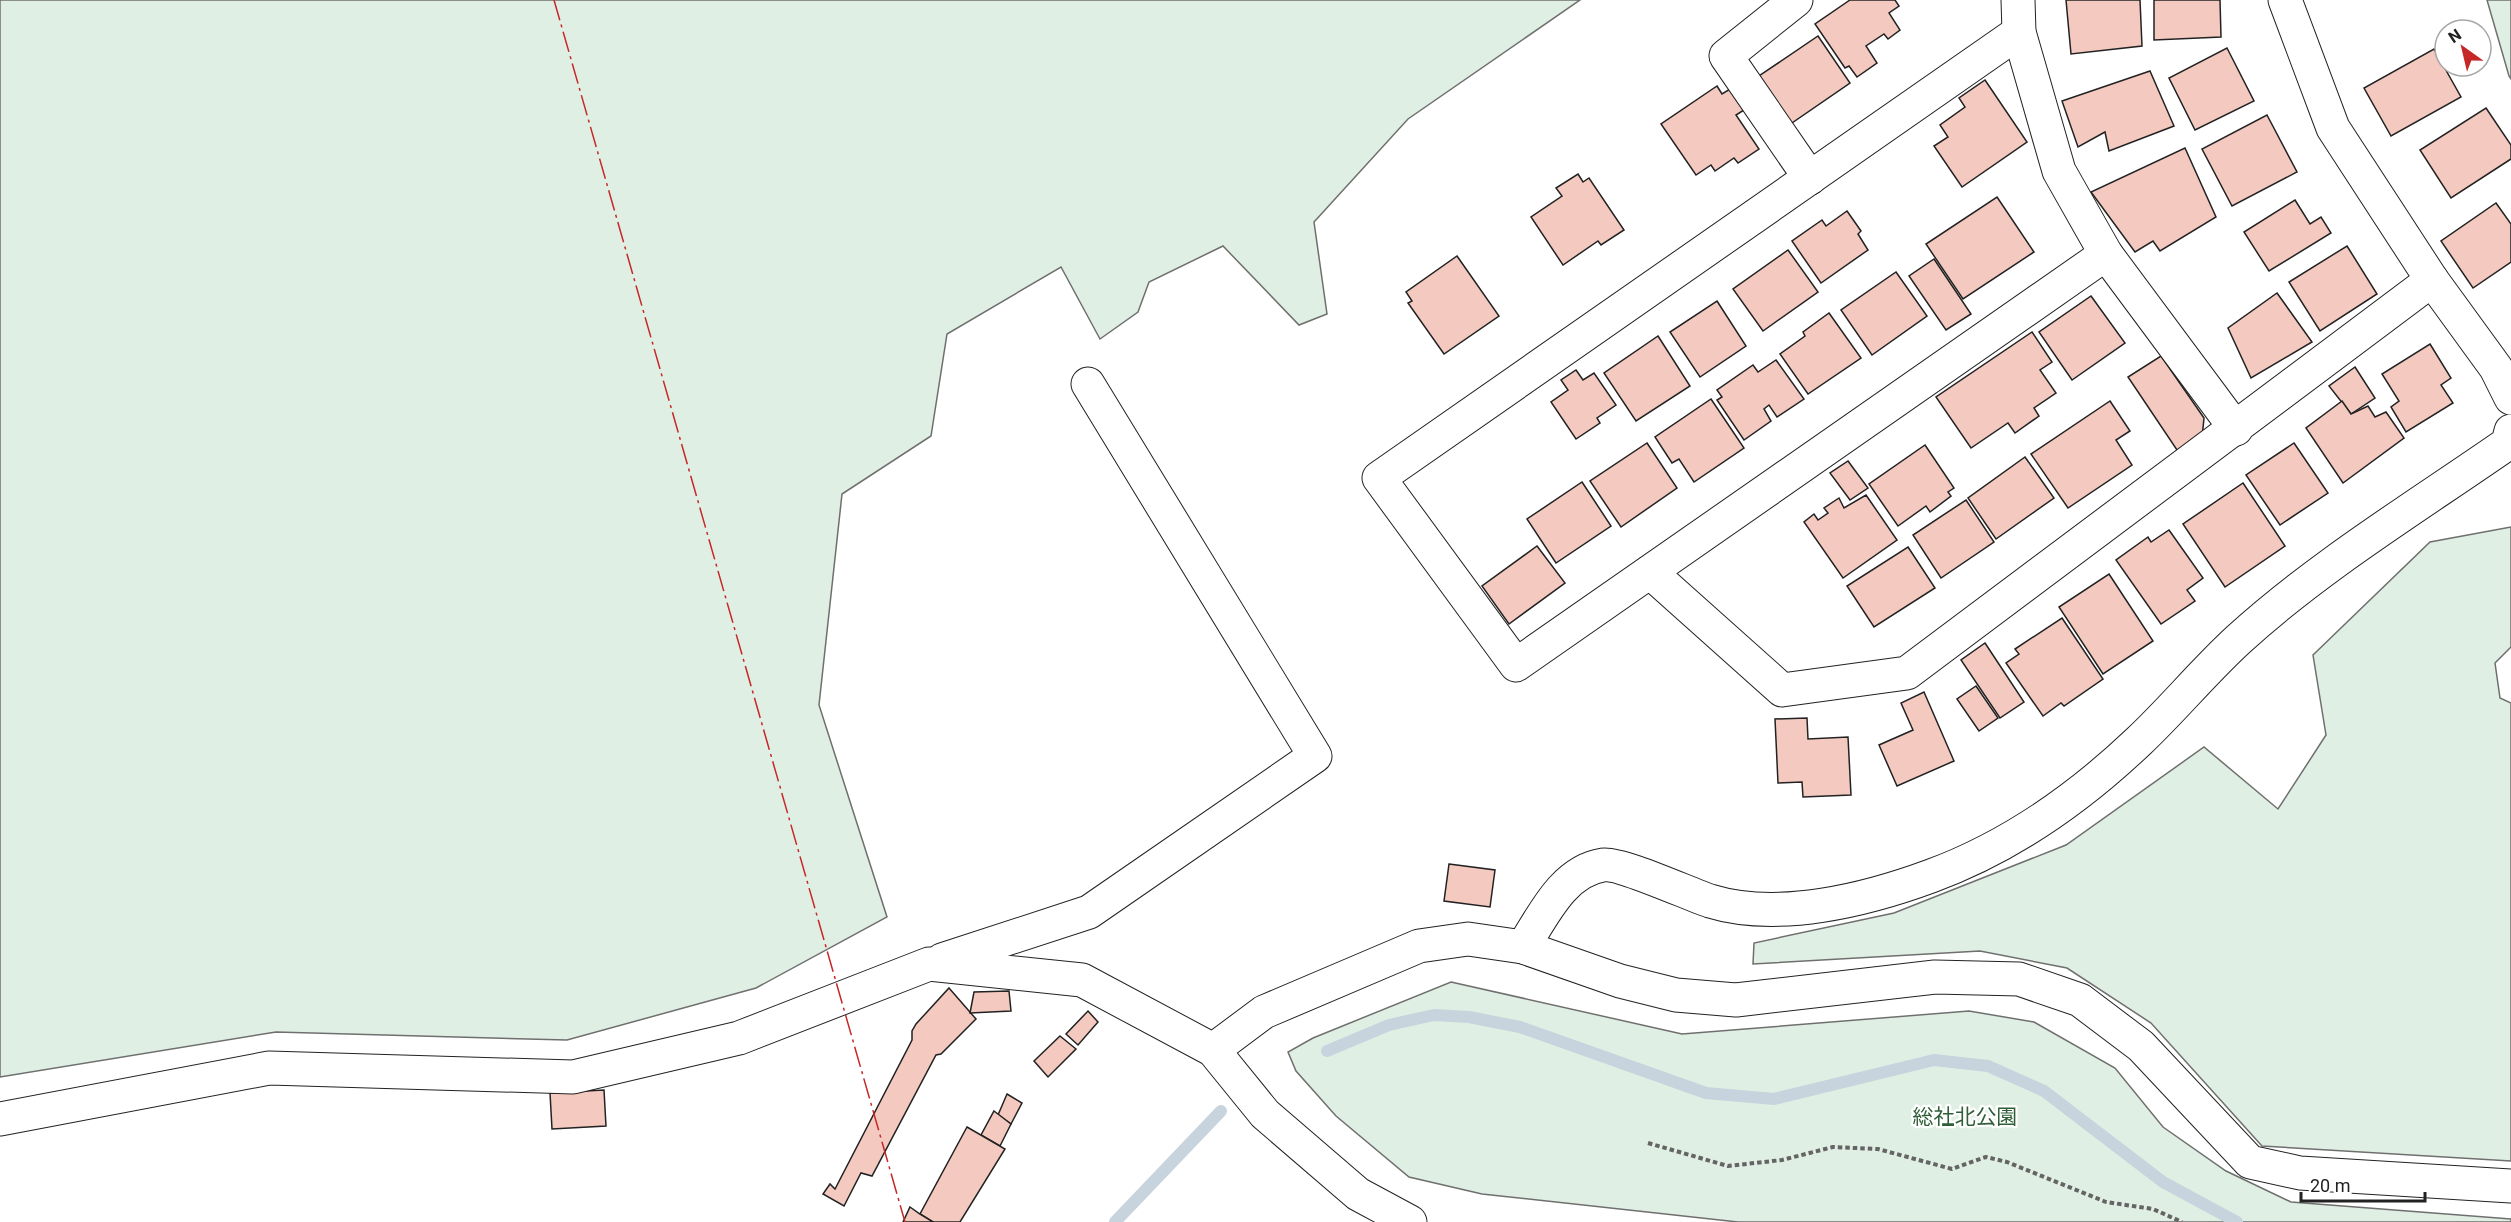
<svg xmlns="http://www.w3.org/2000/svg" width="2511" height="1222" font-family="Roboto,'Noto Sans JP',sans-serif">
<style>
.green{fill:#e0efe3;stroke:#6f6f6f;stroke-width:1.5}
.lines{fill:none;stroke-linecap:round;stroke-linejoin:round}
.stream{stroke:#c7d3dd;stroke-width:12}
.building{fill:#f3c9c0;stroke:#222;stroke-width:1.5}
.minor-casing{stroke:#222;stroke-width:35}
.path{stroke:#646464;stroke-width:4;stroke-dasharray:4.5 3;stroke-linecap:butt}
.minor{stroke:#fff;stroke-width:33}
.power{stroke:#c62828;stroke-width:1.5;stroke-dasharray:21 4.5 3 4.5;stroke-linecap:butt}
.labels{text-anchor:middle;stroke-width:4.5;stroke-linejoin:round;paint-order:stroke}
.park-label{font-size:21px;fill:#2f5e38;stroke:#fff}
</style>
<rect width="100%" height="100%" fill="#fff"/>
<g class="green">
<polygon points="0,0 1580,0 1408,119 1314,222 1327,314 1299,325 1223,246 1149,282 1138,312 1100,339 1061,267 947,334 931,436 842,494 819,705 887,917 756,988 567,1040 276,1032 0,1077"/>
<polygon points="2487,0 2511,0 2511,79 2509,76"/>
<polygon points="2511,527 2511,647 2495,663 2500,698 2511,703 2511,1161 2262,1146 2151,1023 2067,968 1980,951 1753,964 1754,943 1894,913 2066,845 2204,747 2278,809 2326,735 2313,655 2430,542"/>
<polygon points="1451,982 1682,1034 1969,1011 2034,1022 2115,1068 2163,1127 2226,1171 2291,1202 2511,1219 2511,1222 1738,1222 1482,1194 1409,1177 1336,1116 1296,1071 1288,1052 1313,1038"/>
</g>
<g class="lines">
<g class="stream">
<polyline points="1327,1051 1389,1025 1434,1015 1469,1017 1520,1027 1706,1093 1774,1099 1934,1060 1988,1066 2044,1091 2163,1182 2237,1222"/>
<polyline points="1115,1222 1221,1111"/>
</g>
</g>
<g class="building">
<polygon points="1850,0 1895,0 1899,6 1889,13 1900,30 1888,39 1884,34 1866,46 1877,63 1857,77 1849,66 1845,68 1815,24"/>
<polygon points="2066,0 2140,0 2142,46 2071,54"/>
<polygon points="2154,0 2220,0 2221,37 2154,40"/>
<polygon points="1818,36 1850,83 1789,125 1756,78"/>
<polygon points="2227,48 2254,101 2195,130 2169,78"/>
<polygon points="2434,49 2461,97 2391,136 2364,88"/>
<polygon points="2150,71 2174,126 2109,151 2105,132 2078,147 2062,101"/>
<polygon points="1985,80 2027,142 1962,187 1934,146 1948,137 1940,125 1965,107 1959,98"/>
<polygon points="1717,86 1722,94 1730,89 1744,110 1736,115 1759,149 1738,163 1734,158 1715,171 1711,165 1696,175 1661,124"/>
<polygon points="2486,108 2511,145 2511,159 2451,198 2420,150"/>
<polygon points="2267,115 2297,172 2232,206 2202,149"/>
<polygon points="2185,148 2216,217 2160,251 2153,241 2135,252 2091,192"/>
<polygon points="1578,174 1583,182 1589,178 1624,230 1601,245 1598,241 1563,265 1531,217 1562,196 1556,188"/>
<polygon points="1997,197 2034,252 1963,299 1926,244"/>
<polygon points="2295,200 2310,224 2321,217 2331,233 2269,271 2244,232"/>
<polygon points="2496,203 2511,224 2511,262 2473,288 2441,241"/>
<polygon points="1847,211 1861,231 1858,234 1868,250 1821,283 1792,241 1822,220 1826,226"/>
<polygon points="2347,246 2377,294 2320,331 2289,282"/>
<polygon points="1788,250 1818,292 1763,331 1733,289"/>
<polygon points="1457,256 1499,316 1444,354 1408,303 1412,301 1406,292"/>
<polygon points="1934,259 1971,314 1946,330 1909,276"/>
<polygon points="1896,272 1927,316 1872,355 1841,310"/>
<polygon points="2277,293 2312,342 2251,378 2228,328"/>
<polygon points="2091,296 2125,343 2072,380 2039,332"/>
<polygon points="1717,301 1746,346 1700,377 1670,332"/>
<polygon points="1829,313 1861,358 1808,394 1780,354 1805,336 1803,332"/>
<polygon points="2032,332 2052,362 2040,370 2056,393 2034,408 2039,416 2015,433 2008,423 1971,448 1936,397"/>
<polygon points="1658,336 1690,386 1636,421 1604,373"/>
<polygon points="2430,344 2451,378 2441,385 2453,403 2406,432 2391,407 2399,401 2382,374"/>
<polygon points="2161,356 2204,418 2202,438 2179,453 2128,377"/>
<polygon points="1776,360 1804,399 1777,417 1769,405 1764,409 1771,421 1744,440 1717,400 1722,397 1717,390 1753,365 1758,372"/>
<polygon points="2355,367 2375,398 2351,414 2329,386"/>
<polygon points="1576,370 1583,380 1594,373 1616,405 1597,418 1600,423 1576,439 1551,402 1568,390 1561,380"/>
<polygon points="1711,399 1744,448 1694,482 1679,459 1672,463 1655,437"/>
<polygon points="2110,401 2130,431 2116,440 2132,465 2068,508 2031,454"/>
<polygon points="2342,401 2351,414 2368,406 2375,417 2386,412 2404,438 2343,483 2306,428"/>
<polygon points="1647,443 1677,488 1621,527 1590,481"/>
<polygon points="2294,443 2328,493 2280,525 2246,475"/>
<polygon points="1925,445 1954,488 1948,492 1951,496 1930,512 1926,506 1898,526 1869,484"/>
<polygon points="2025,457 2054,498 1996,539 1968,498"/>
<polygon points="1848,461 1868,488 1850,500 1830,473"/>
<polygon points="1582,482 1611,526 1556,563 1527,519"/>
<polygon points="2243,483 2285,546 2225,587 2183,524"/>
<polygon points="1866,495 1897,540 1843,578 1804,522 1814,514 1818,520 1828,513 1824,508 1839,498 1844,508"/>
<polygon points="1966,500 1994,542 1941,578 1913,535"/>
<polygon points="2169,530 2203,578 2187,590 2195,601 2161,624 2116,560 2148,537 2151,542"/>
<polygon points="1537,546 1565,583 1509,624 1482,586"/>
<polygon points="1908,547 1935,588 1874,627 1847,586"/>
<polygon points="2109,574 2153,641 2103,674 2059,607"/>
<polygon points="2062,618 2103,679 2064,706 2061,703 2043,716 2006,663 2019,654 2015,649"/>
<polygon points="1985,643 2024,702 2000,718 1961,660"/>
<polygon points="1976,686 1998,718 1979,731 1957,699"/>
<polygon points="1924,692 1954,761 1897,786 1879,745 1913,730 1901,703"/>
<polygon points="1807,718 1808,739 1848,737 1851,795 1803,797 1802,782 1778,783 1775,719"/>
<polygon points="1449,864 1495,870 1490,907 1444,901"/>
<polygon points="949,988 976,1019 941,1054 936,1055 872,1176 861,1173 844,1206 823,1194 830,1184 835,1189 912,1040 912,1031 916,1024"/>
<polygon points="1009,991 1011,1011 970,1013 974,992"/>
<polygon points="1088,1011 1098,1022 1078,1045 1066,1034"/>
<polygon points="1060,1036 1076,1049 1048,1077 1034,1061"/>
<polygon points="604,1090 606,1126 552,1129 550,1093"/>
<polygon points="1007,1094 1022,1103 1011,1124 998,1115"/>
<polygon points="994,1111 1011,1124 1000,1146 981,1135"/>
<polygon points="967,1127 1005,1149 960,1222 933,1222 920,1214"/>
<polygon points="910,1207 920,1214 933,1222 903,1222"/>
</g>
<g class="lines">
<g class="minor-casing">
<g id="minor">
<polyline points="1796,0 1726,56 1810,178"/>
<polyline points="2018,0 2019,32 2059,171 2106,254 2236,429"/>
<polyline points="2285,0 2333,128 2432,280 2496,368 2511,398"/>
<polyline points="2019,32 1379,478 1516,665 2106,254"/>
<polyline points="1650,572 1782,690 1907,673 2432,280"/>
<path d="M1523,947C1543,916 1563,871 1603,865C1619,862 1689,894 1710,901C1778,922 1866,900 1931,876C2010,847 2078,799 2139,741C2173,709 2204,671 2239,639C2319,566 2419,505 2508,443L2511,431"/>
<polyline points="942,960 1089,912 1315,756 1088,384"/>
<polyline points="1213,1050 1264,1012 1419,946 1468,939 1523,947 1620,981 1676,995 1736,1000 1935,977 2019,979 2080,1000 2141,1046 2250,1162 2300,1173 2511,1186"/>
<polyline points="0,1119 269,1068 573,1077 739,1038 929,964 1082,980 1213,1050 1265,1114 1358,1194 1410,1222"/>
</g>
</g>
<polyline class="path" points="1648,1143 1728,1166 1782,1160 1833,1147 1878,1149 1952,1169 1986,1157 2007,1162 2106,1202 2153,1209 2182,1222"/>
<use href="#minor" class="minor"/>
<polyline class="power" points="554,0 905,1222"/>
</g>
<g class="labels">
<g class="park-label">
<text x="1965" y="1124">総社北公園</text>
</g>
</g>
<g transform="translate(2463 48) rotate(326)"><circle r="28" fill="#ffffff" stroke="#a7a7a7" stroke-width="1.5"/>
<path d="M0-4.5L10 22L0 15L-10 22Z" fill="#c62828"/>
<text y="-9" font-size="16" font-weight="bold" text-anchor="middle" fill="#222222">N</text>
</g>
<path d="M2301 1192v9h124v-9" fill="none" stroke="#222222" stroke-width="3"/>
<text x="2310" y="1192" font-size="18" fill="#222222" stroke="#ffffff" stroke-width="4.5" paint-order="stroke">20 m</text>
</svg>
